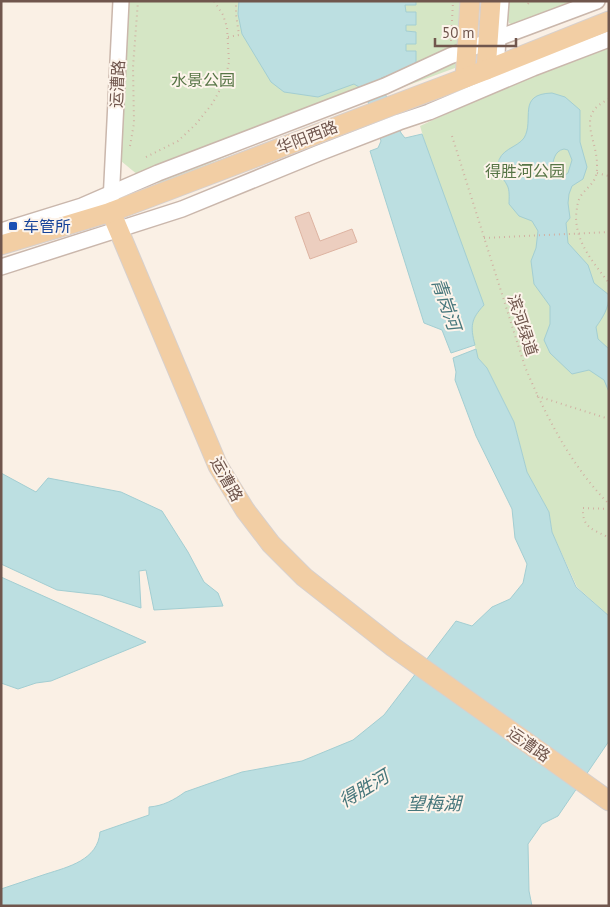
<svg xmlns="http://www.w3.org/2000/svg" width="610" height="907" font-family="'PT Sans','Noto Sans SC',sans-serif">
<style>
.green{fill:#d5e6c5}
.water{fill:#bcdfe1;stroke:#a3ced2;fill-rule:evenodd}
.building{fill:#eccebf;stroke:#ddb3a1}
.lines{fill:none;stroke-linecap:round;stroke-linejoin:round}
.minor-casing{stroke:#cab7ac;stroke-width:18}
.major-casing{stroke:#d7d0cd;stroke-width:21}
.path{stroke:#d1b1a3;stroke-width:2;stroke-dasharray:1 4;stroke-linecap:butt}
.minor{stroke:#fff;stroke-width:15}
.major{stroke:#f2cea4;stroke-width:19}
.transit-dot{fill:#1a4fb4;stroke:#fdf4eb;stroke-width:2}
.labels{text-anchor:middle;stroke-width:4;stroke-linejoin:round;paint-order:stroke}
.park-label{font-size:16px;fill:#577546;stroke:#fdf4eb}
.street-label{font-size:16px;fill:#70564d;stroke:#fdf4eb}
.transit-label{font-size:16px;fill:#164399;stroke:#fdf4eb;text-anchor:start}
.water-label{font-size:18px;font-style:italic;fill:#46767b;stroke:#fdf4eb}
</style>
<rect width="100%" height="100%" fill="#faf0e5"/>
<g class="green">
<polygon points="128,1 465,1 461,50 455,68 300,125 161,184 138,175 121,161"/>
<polygon points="507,1 599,1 519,28 509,23 506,13"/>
<polygon points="609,39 609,616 577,587 552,532 549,512 527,472 514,422 487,368 478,358 471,332 472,324 476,314 420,126"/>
</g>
<g class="water">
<path d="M239,1H416V5H405L406,12H416V25H406V31L416,32V44H406V51H416V62L408,69L381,78V83L401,133L405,138L422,134L484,305C471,319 470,326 475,345L451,353L442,330L424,323L370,151L378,148L381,141L364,90L354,84L318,97L284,92L271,82L242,34L238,14Z"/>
<path d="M552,93L565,97L580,110V142L587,167L583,179L572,186L569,194L568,203L570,218L566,223L568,243L588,265L594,283L609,295C609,308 603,317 596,327L598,339L609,349V392L604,380L589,370L572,374L550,353L544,340L550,324V306L534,284L531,261L536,248L538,231L532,221L519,216L509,204C509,198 510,190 507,185C503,177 497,175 498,165C499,149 517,148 524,138C535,120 516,94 552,93ZM564,149L568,150L572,160L568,173L561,178L555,176L552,170C553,161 554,151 564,149Z"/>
<path d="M476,349L478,358L487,368L514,422L527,472L549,512L552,532L576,587L609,616V741L558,816L542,824L528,844L529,891L532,906H1V889C16,884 31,879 46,874C68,867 98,860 100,832L149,815V807C163,806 174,800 185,792L242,772L302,761L353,740L384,715L456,621L472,626L492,607L510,599L523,583L527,564L515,538L512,509L476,436L455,380L456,372L453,358Z"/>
<polygon points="1,473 36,492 48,478 121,492 162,511 188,552 204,582 218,593 223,606 154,610 146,570 139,571 141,608 101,595 57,590 1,564"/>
<polygon points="1,577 146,642 51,681 36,683 18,689 1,683"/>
</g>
<polygon class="building" points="309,212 320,241 352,229 357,242 310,259 295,217"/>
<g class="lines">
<g class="minor-casing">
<g id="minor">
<polyline points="496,66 501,1"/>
<polyline points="111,202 121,1"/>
<polyline points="1,231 82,206 158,173 385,86 450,56 597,1"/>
<polyline points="1,267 182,209 319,153 399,122 429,112 533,68 609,39"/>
</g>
</g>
<g class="major-casing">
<g id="major">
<polyline points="486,70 491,1"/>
<polyline points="465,78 470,1"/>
<polyline points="111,212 218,466 245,510 271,544 304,577 393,647 609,801"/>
<polyline points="1,245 111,212 486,70 609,21"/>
</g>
</g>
<g class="path">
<polyline points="528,4 530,1"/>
<polyline points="228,37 239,35 236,14 236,1"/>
<polyline points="451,41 453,1"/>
<path d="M609,99C575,115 597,137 597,165C598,183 588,185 580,197C577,203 577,209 576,216C576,243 593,262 609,283"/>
<path d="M452,136L525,367C546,416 571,466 609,504"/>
<polyline points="130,146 134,123 133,67 138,1"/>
<polyline points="146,157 178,141 196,124 212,104 225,81 229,62 227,27 223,15 214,1"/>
<polyline points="597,173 609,176"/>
<polyline points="484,238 609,232"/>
<polyline points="537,396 609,419"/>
<path d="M609,509L583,508C582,529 594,529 609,538"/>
</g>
<use href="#minor" class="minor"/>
<use href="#major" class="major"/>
</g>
<rect class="transit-dot" x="8" y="221" width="10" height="10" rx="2.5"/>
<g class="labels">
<g class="park-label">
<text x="203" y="86">水景公园</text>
<text x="525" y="177">得胜河公园</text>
</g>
<g class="street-label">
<text transform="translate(117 84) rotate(-87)" y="6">运漕路</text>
<text transform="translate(307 137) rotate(-21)" y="6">华阳西路</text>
<text transform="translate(523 325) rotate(72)" y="6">滨河绿道</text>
<text transform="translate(227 479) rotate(61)" y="6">运漕路</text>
<text transform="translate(529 744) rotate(35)" y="6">运漕路</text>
</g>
<g class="transit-label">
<text x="23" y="232">车管所</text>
</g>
<g class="water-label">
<text transform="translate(446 304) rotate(71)" y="6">青岗河</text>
<text transform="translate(364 789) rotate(-31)" y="6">得胜河</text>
<text x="434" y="810">望梅湖</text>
</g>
</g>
<rect width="610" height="907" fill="none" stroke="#70564d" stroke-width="5"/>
<path d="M435 38v8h81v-8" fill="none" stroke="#70564d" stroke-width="2.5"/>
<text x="442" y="38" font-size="15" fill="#70564d" stroke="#fdf4eb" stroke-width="4" paint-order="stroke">50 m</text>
</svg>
